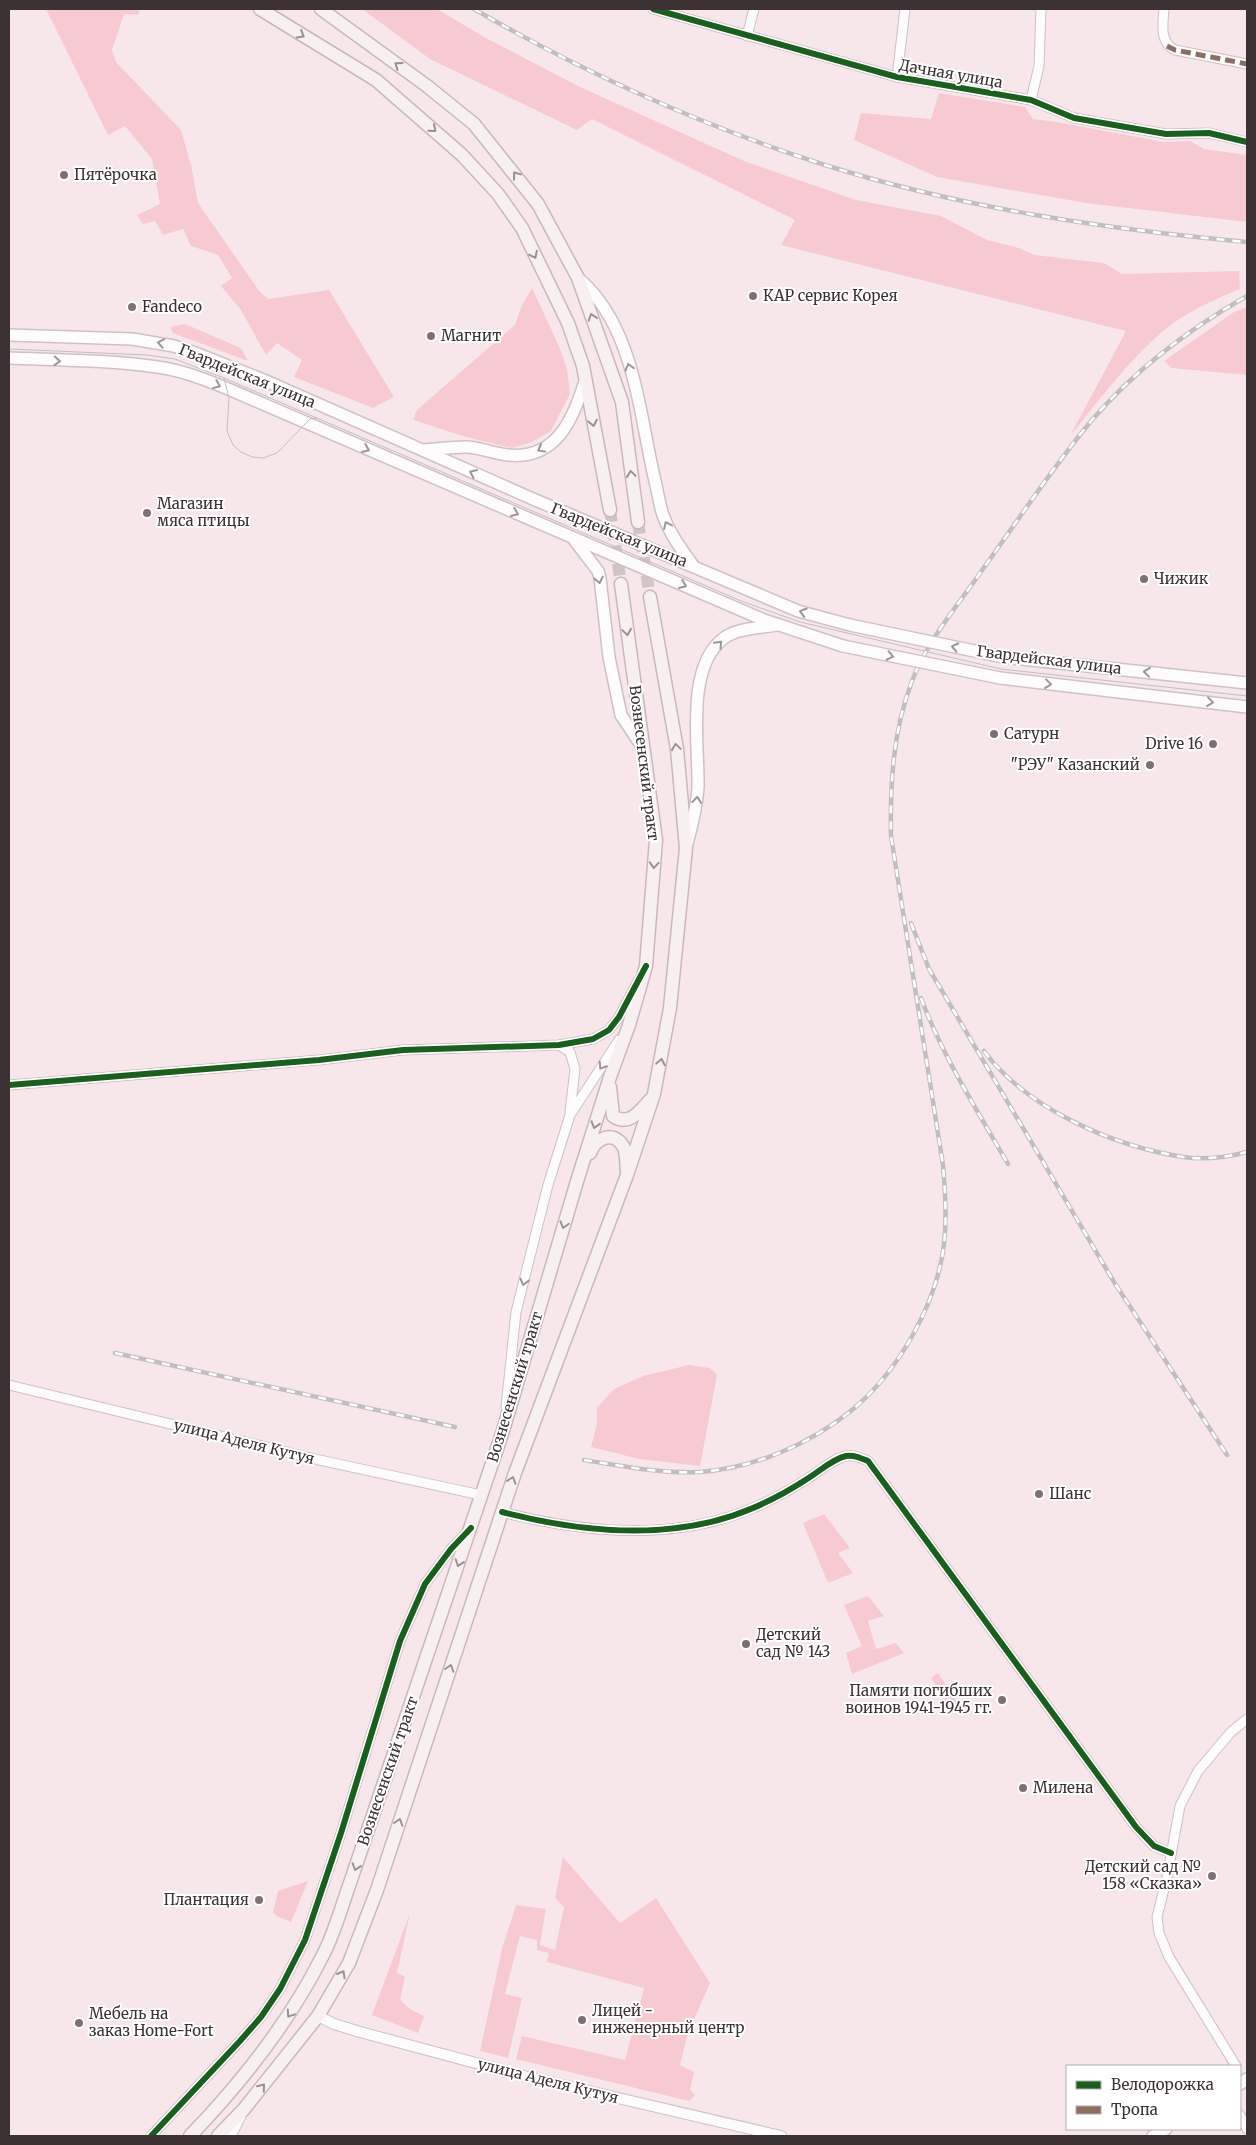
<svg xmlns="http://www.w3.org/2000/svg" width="1256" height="2145" font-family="Merriweather,serif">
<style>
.green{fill:#f7cad2}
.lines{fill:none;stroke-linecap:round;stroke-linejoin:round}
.primary-tunnel{stroke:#d2c3c5;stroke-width:12;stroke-dasharray:12 6;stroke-linecap:butt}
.minor-casing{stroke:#cec1c4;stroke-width:11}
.tertiary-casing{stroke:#cec1c4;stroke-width:12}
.secondary-casing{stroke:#cec1c4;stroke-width:14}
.primary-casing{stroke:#cbb7bb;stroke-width:15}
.minor{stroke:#fefbfc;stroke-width:9}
.tertiary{stroke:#fefbfc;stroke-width:10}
.secondary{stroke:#fefbfc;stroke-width:11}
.primary{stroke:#f8eff1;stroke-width:12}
.tram{stroke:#c2bebf;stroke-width:1}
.rail-casing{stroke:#c2bebf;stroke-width:4.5}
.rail{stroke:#fff;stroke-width:2.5;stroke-dasharray:8;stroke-linecap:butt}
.secondary-bridge-casing{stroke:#cec1c4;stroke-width:14;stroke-linecap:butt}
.secondary-bridge{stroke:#fefbfc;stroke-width:11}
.quiet{stroke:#8d6e63;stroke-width:5;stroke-dasharray:10 5;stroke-linecap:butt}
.cycleway-casing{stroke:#fff;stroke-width:9}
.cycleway{stroke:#1b5e20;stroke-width:6}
.oneway{stroke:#9a9092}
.oneway2{stroke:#9d9698}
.poi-dot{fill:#7e7173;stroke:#fff;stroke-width:2}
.labels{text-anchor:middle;stroke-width:4;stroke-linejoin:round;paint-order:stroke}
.street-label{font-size:15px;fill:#3c3133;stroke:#fff}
.poi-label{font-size:15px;fill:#3c3133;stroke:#fff;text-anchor:start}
</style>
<rect width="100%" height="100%" fill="#f8e7ea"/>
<g class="green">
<polygon points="46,9 140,9 138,15 124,14 112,50 116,62 181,130 191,165 198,203 260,292 268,299 329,290 394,397 373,408 294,377 302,360 277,343 266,355 241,310 221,286 232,278 218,255 191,246 183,229 163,235 155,221 143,224 137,215 160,204 152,159 125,126 108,135"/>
<path d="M362,9H437L484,37L578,86L744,161L856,200L941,216L987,240L1019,248L1034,255L1104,263L1122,274L1239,271L1240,289C1215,299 1189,311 1168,327C1130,358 1101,398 1070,436L1126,331L781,245L795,220L592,119L577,130L430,59Z"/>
<polygon points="939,93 1025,107 1033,119 1057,122 1164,142 1190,141 1204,149 1247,155 1247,222 1086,203 937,177 854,140 861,113 931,119"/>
<polygon points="532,288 559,346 567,369 570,394 551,431 532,442 512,448 466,437 413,420 417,410 515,325 522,305"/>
<polygon points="1247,307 1247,375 1171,368 1164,361 1234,312"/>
<polygon points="185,324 241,348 248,361 173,333 170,327"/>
<polygon points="689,1365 710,1368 717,1375 700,1466 639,1459 591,1447 597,1423 597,1408 614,1389 643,1376"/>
<polygon points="824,1514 850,1548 838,1553 853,1573 828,1583 803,1523"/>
<polygon points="868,1596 884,1616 868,1621 876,1649 896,1643 904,1653 852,1674 846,1653 862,1646 844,1605"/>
<polygon points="938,1673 958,1703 951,1708 931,1678"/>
<polygon points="563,1857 620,1923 656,1898 710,1983 688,2033 680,2065 694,2072 690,2090 695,2095 689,2101 516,2059 522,2036 625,2060 644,1988 547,1962 549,1953 537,1950 537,1940 520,1936 505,1994 522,1998 508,2058 480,2051 502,1949 516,1905 546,1909 540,1945 555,1950 564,1907 555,1898"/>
<polygon points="308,1881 291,1922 276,1916 273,1912 278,1891"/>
<polygon points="410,1913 397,1973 405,1977 400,2000 410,2009 424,2016 418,2033 372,2015"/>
</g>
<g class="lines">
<g class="primary-tunnel">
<polyline points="610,510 621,584"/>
<polyline points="638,522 650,597"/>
</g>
<g class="minor-casing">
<g id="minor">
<polyline points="653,9 897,77 1031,100 1074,118 1166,134 1209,133 1247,142"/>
<path d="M1164,9C1163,24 1159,42 1175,50L1247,64"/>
<polyline points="747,36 754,9"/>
<polyline points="897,77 905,9"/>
<polyline points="1031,100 1039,66 1041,9"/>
<polyline points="559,1045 570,1052 575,1069 570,1112"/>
<polyline points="9,1085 319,1060 403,1050 559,1045 593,1039 609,1030 619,1017 638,981"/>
<polyline points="9,1385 315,1459 481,1495"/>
<polyline points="506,1407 516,1312 548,1185 570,1115 619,1040"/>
<path d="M502,1512C583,1533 674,1542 753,1508C772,1500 790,1490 807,1479C819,1472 832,1459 846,1456C855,1455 861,1458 868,1461L1136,1827L1154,1846L1171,1853"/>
<polyline points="1236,2066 1169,1957 1159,1933 1157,1917 1167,1877 1180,1806 1198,1771 1231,1732 1247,1719"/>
<polyline points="1240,2115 1247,2129"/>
<polyline points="151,2136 240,2041 261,2017 280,1989 305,1940 341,1833 400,1641 425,1584 451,1549 467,1532"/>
<polyline points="231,2136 241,2116"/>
</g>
</g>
<g class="tertiary-casing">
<polyline id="tertiary" points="318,2016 334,2024 360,2032 528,2077 781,2136"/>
</g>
<g class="secondary-casing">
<g id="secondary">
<path d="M578,278C636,327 639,417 656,485C658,495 660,506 663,515C670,534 681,549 692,564"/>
<polyline points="9,335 132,339 174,346 198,354 266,381 533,499 798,611 850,625"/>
<path d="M9,358C58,360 109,360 157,367C181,370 204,379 226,388L764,620L843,646"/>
<path d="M424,450C438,449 452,447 466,447C480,447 494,454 508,455C556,460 573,420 585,381"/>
<polyline points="575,541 598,571 600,578 609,657 621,715 643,748"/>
<polyline points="1003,657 1247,683"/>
<polyline points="1000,678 1247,707"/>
<path d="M687,844C692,825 697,807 698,787C699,745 685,667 724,638C737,628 761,628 776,625"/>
<polyline points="1240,2084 1247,2079"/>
<polyline points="1153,2136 1166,2129"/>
</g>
</g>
<g class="primary-casing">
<g id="primary">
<polyline points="260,9 376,80 462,155 498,194 522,228 568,323 583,366 610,510"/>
<polyline points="321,9 427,86 474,124 538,204 578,278 622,402 638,522"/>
<path d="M610,1087L613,1116C629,1127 640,1111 650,1100"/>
<path d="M590,1153C596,1138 613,1130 623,1146C627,1152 626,1164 627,1171"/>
<path d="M190,2136C243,2081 289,2023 323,1955C335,1932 342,1905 351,1880L502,1434L578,1178L610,1077L629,1025L646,966L656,840L621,584"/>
<polyline points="218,2136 244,2109 318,2016 349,1963 377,1890 515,1473 627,1175 654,1094 670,1008 686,848 677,749 650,597"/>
</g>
</g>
<use href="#minor" class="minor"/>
<use href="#tertiary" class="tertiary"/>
<use href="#secondary" class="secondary"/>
<use href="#primary" class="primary"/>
<g class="tram">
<polyline points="9,349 147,355 175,359 224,378 741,601 800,622 1001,669 1247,696"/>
<polyline points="224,378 229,398 227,431 233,445 241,452 252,457 263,458 277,453 310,419 317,418"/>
</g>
<g class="rail-casing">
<g id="rail">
<path d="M474,9C584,73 703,126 825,165C962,208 1105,229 1247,242"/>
<polyline points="911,923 929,969 1114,1282 1227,1455"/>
<path d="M921,998C943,1057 977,1110 1008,1164"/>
<path d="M984,1051C1027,1109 1113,1146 1183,1157C1203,1160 1228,1157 1247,1152"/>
<polyline points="115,1353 455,1427"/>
<path d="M584,1460C622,1466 662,1474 700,1472C755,1468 810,1444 852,1410C898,1372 937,1304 944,1244C947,1218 945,1191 943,1165L891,836C890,783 893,731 912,681C928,639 960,603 985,566C1019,519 1055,464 1092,420C1136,369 1189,329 1247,296"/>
</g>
</g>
<use href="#rail" class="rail"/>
<g class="secondary-bridge-casing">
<g id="secondary-bridge">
<polyline points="850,625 1003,657"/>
<polyline points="843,646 1000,678"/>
</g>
</g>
<use href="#secondary-bridge" class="secondary-bridge"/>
<polyline class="quiet" points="1167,46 1175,50 1247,64"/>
<g class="cycleway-casing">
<g id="cycleway">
<polyline points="653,9 897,77 1031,100 1074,118 1166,134 1209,133 1247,142"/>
<polyline points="9,1085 319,1060 403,1050 559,1045 593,1039 609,1030 619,1017 646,966"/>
<path d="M502,1512C583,1533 674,1542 753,1508C772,1500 790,1490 807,1479C819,1472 832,1459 846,1456C855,1455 861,1458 868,1461L1136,1827L1154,1846L1171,1853"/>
<polyline points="151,2136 240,2041 261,2017 280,1989 305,1940 341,1833 400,1641 425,1584 451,1549 471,1528"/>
</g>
</g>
<use href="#cycleway" class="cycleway"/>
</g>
<defs><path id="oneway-chevron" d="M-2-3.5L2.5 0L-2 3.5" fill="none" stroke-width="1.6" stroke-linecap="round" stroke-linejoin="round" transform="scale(1.25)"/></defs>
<g class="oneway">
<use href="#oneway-chevron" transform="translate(301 35) rotate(31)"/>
<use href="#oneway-chevron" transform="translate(398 65) rotate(-144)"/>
<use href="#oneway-chevron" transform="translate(433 129) rotate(41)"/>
<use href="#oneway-chevron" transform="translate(516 175) rotate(-127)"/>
<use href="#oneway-chevron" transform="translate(534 255) rotate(64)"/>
<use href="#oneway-chevron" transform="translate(592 317) rotate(-109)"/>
<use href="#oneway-chevron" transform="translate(593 423) rotate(79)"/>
<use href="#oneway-chevron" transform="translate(631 474) rotate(-98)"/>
<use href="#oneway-chevron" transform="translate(627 632) rotate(82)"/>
<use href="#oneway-chevron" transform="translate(676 747) rotate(-98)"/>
<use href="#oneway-chevron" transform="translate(654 865) rotate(94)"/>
<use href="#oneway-chevron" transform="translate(661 1062) rotate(-79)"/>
<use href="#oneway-chevron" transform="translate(595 1125) rotate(107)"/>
<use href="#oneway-chevron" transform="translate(564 1225) rotate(106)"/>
<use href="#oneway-chevron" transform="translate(512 1480) rotate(-72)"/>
<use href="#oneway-chevron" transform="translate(459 1563) rotate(109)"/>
<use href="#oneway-chevron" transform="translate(450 1668) rotate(-72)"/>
<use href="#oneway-chevron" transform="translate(399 1822) rotate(-72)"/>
<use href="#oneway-chevron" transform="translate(356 1867) rotate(109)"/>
<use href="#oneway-chevron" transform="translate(342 1974) rotate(-60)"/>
<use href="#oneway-chevron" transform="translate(290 2014) rotate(124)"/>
<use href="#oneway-chevron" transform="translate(262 2087) rotate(-51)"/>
</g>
<g class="oneway2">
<use href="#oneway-chevron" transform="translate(161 343) rotate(-169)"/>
<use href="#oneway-chevron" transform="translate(57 361) rotate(3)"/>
<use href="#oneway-chevron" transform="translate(629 367) rotate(-107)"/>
<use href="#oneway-chevron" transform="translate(217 385) rotate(22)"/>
<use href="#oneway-chevron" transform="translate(366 449) rotate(23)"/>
<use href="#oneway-chevron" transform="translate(541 449) rotate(151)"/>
<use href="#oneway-chevron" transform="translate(473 473) rotate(-156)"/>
<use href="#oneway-chevron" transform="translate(515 513) rotate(23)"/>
<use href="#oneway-chevron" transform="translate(667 525) rotate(-115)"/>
<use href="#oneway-chevron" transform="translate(599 580) rotate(78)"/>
<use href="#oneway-chevron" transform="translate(683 585) rotate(23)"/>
<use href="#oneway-chevron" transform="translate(803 612) rotate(-163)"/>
<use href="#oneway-chevron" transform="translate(719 644) rotate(-46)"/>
<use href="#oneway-chevron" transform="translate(955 647) rotate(-168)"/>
<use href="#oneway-chevron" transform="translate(890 656) rotate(12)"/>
<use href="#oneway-chevron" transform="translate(1147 672) rotate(-174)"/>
<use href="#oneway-chevron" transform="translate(1048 684) rotate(7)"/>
<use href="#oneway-chevron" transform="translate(1210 702) rotate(7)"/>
<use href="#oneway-chevron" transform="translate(697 800) rotate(-84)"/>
<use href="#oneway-chevron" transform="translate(602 1066) rotate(123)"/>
<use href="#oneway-chevron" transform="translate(524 1282) rotate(104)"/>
</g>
<g class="poi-dot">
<circle cx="64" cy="175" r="5"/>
<circle cx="753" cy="296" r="5"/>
<circle cx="132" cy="307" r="5"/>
<circle cx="431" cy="336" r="5"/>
<circle cx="147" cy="513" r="5"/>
<circle cx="1144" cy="579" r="5"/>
<circle cx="994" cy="734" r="5"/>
<circle cx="1213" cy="744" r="5"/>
<circle cx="1150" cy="765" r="5"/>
<circle cx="1039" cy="1494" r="5"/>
<circle cx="746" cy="1644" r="5"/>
<circle cx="1002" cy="1700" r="5"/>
<circle cx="1023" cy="1788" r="5"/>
<circle cx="1212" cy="1876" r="5"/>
<circle cx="259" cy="1900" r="5"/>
<circle cx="582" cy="2020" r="5"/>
<circle cx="79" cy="2023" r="5"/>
</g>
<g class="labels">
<g class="street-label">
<text transform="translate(951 74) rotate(10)" y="5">Дачная улица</text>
<text transform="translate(247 376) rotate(22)" y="5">Гвардейская улица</text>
<text transform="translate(619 535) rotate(22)" y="5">Гвардейская улица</text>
<text transform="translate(1049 660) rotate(7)" y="5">Гвардейская улица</text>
<text transform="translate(644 763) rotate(83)" y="5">Вознесенский тракт</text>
<text transform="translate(515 1387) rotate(-73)" y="5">Вознесенский тракт</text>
<text transform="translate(244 1442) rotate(14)" y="5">улица Аделя Кутуя</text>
<text transform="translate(388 1771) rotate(-71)" y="5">Вознесенский тракт</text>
<text transform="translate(548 2081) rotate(14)" y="5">улица Аделя Кутуя</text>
</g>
<g class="poi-label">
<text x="74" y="180">Пятёрочка</text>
<text x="763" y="301">КАР сервис Корея</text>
<text x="142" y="312">Fandeco</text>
<text x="441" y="341">Магнит</text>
<text x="157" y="509">Магазин<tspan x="157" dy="17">мяса птицы</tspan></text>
<text x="1154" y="584">Чижик</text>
<text x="1004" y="739">Сатурн</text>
<text x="1203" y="749" text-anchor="end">Drive 16</text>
<text x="1140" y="770" text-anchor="end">"РЭУ" Казанский</text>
<text x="1049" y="1499">Шанс</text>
<text x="756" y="1640">Детский<tspan x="756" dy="17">сад № 143</tspan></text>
<text x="992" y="1696" text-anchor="end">Памяти погибших<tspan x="992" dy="17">воинов 1941-1945 гг.</tspan></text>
<text x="1033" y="1793">Милена</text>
<text x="1202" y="1872" text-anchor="end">Детский сад №<tspan x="1202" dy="17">158 «Сказка»</tspan></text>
<text x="249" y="1905" text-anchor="end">Плантация</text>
<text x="592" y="2016">Лицей -<tspan x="592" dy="17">инженерный центр</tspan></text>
<text x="89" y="2019">Мебель на<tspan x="89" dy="17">заказ Home-Fort</tspan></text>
</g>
</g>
<rect width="1256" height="2145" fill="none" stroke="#3c3133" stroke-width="20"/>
<rect x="1066" y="2065" width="175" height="65" fill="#ffffff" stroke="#b1adad"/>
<rect x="1076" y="2081" width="25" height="8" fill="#1b5e20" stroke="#b1adad"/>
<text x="1111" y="2090" font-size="15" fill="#3c3133">Велодорожка</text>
<rect x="1076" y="2106" width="25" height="8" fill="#8d6e63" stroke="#b1adad"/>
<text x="1111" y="2115" font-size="15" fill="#3c3133">Тропа</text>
</svg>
